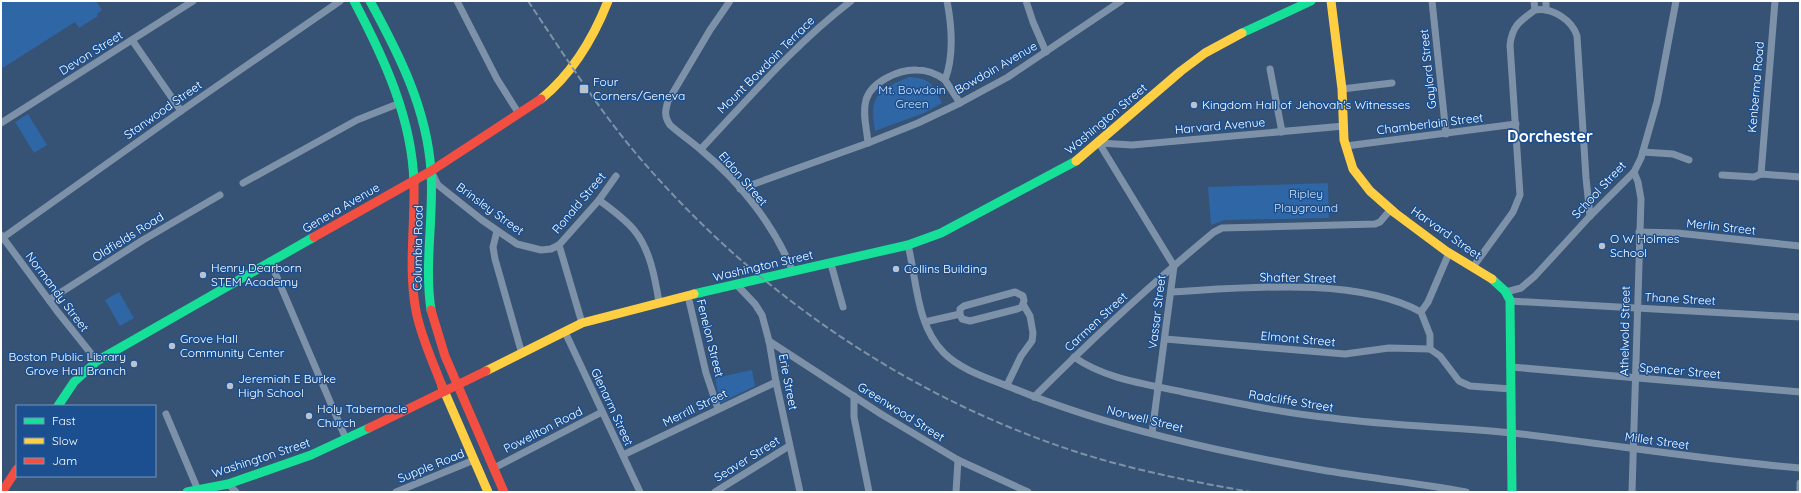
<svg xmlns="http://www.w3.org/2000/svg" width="1801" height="493" font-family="Quicksand,sans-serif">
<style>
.green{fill:#2f66a5}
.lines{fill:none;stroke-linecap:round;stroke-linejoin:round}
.street{stroke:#7d92a8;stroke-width:7}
.fast{stroke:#16e098;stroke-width:9}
.slow{stroke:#ffcf43;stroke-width:9}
.jam{stroke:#f24e42;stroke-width:9}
.rail{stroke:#7e92a7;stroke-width:2;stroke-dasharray:7 3;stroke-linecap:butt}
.poi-dot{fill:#b9c2ce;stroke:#1b4f8f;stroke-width:1.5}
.labels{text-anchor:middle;stroke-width:3;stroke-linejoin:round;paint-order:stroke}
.street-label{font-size:12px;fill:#fff;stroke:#1b4f8f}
.poi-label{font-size:12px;fill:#fff;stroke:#1b4f8f;text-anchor:start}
.park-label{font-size:12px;fill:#cfe3fa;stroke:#1b4f8f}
.district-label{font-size:16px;font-weight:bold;fill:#fff;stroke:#1b4f8f}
</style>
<rect width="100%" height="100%" fill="#365274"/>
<g class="green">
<polygon points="1,1 96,1 102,10 97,14 98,16 79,28 75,22 1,69"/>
<path d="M909,77C931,78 933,85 942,103L924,113L875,131C869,95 877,91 909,77Z"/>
<polygon points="28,114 47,145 34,153 15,122"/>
<polygon points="1328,183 1329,218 1225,220 1211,225 1208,187"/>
<polygon points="119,292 134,318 120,326 105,300"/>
<polygon points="752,370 755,386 720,403 715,378"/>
</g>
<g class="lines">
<g class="street">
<polyline points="457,1 497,79 519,114"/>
<path d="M730,1L710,30L668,101C665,111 664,116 670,125C680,134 691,141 701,150C740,182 774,225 793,272"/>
<path d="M947,1C952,27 954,56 945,80L960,103"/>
<polyline points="1026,1 1033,22 1046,52"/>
<polyline points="1432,1 1446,134"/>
<polyline points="1546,1 1546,10"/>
<path d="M1535,10C1552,7 1572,20 1577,36L1586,178L1590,216"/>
<polyline points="132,40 181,111"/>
<polyline points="1270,69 1282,132"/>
<polyline points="1342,89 1392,83"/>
<polyline points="1,123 193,1"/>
<path d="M868,143C867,129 862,113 866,100C871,82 899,69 917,70C927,70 937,74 945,80"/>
<polyline points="1099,143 1174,266 1152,433"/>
<polyline points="1099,143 1132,145 1344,126"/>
<polyline points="1346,146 1516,124"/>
<path d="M701,149C749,98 795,44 851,1"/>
<polyline points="1643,152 1673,154 1689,160"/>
<polyline points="1761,174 1775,1"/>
<polyline points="433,175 438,185 482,220 517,244 541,250 551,249 559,245 582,323"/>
<polyline points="1722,175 1754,177 1761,174 1800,177"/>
<polyline points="243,183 357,120 400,103"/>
<polyline points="740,189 868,143 918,123 960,103 1008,77 1121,1"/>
<path d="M599,200C611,209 624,218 634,230C650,249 655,278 659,302"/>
<polyline points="497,231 493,247 495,259 522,354"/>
<polyline points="1639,232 1677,233 1800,246"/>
<polyline points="1,235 57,311 97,361"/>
<polyline points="1,239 181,111 340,1"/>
<polyline points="559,245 599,200 616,176"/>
<path d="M908,245C917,281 916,325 944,353C962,371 991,379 1015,389C1110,428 1220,452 1322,470C1370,478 1418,483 1466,492"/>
<polyline points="270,261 346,439"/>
<polyline points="831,264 843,307"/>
<path d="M1473,267L1513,212L1520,195L1510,45C1512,26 1520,21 1535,10L1534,1"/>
<polyline points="736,284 755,304 762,315 769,341 776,382 800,492"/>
<path d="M1171,292C1244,288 1356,276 1421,312"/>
<polyline points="1506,292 1521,288 1535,276 1590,216 1634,172 1641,158 1657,102 1676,1"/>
<polyline points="688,296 706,373 718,409"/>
<polyline points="49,300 143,240 220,195"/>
<polyline points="1510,301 1800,317"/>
<polyline points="1421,312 1428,302 1449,253"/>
<polyline points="1421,312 1430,335 1430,349"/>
<polyline points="925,322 960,314 962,319 970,321 1017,309 1022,307 1024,301 1023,296 1015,292 964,306 960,309 960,314"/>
<polyline points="565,332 640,492"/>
<polyline points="1165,339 1345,354 1389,348 1430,349 1440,356 1459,381 1470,386 1511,389"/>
<polyline points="769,341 881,414 958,460 1028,492"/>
<path d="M1074,357C1105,379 1146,384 1183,392C1232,402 1282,413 1332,418C1392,426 1453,427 1513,433C1609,444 1704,460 1800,468"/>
<polyline points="1511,367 1800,392"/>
<polyline points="1007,385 1021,356 1032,341 1033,333 1030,316 1023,304"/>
<polyline points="854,396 854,417 869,492"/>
<path d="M1034,397C1092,339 1151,284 1214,232L1222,228L1375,224L1380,222L1391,209"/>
<polyline points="166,414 198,490"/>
<polyline points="623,455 776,382"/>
<polyline points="494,468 602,412"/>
<polyline points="228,484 236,492"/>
<polyline points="396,492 474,460"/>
<polyline points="715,492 789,446"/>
<polyline points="956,492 958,460"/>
<polyline points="1632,492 1641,199 1638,182 1634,172"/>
<polyline points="1800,492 1800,483"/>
</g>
<g class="fast">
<path d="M354,1C384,58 412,118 414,183"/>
<path d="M370,1C399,54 427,109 431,171C434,218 424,263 431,310"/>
<polyline points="1242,33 1311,1"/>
<polyline points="1492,279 1505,291 1510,300 1512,492"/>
<polyline points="694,294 908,245 941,233 1076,161"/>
<polyline points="58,406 74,382 97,361 314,237"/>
<polyline points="187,492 228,484 311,455 369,428"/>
</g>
<g class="slow">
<polyline points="1331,1 1342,89 1344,140 1353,169 1370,191 1395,213 1446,251 1492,279"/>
<path d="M541,99C573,73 593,39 608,1"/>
<polyline points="1076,161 1181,71 1205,53 1242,33"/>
<polyline points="486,371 582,323 694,294"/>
<polyline points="442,386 488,492"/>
</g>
<g class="jam">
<path d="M414,183C415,226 408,269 416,311C421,337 433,362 442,386"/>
<polyline points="314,237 431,171 541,99"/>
<polyline points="431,310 445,356 504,492"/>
<polyline points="369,428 486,371"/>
<polyline points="2,492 17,469"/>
</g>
<path class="rail" d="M528,1C565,56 601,114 645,164C762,298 913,400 1083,454C1138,471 1194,482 1251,492"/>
</g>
<g class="poi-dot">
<rect x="579" y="84" width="10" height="10" rx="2"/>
<circle cx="1194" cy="105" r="4"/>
<circle cx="1602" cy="246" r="4"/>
<circle cx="896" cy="269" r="4"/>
<circle cx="203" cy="275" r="4"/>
<circle cx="172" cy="346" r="4"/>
<circle cx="134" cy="364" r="4"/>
<circle cx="230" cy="386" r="4"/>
<circle cx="309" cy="416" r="4"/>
</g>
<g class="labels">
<g class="street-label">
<text transform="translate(91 53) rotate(-32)" y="4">Devon Street</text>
<text transform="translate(766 65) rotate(-45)" y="4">Mount Bowdoin Terrace</text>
<text transform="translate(996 68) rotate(-30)" y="4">Bowdoin Avenue</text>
<text transform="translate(1428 69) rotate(-96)" y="4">Gaylord Street</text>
<text transform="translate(1756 87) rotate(-85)" y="4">Kenberma Road</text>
<text transform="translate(163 110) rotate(-35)" y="4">Stanwood Street</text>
<text transform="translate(1106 119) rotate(-40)" y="4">Washington Street</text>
<text transform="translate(1430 124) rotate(-7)" y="4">Chamberlain Street</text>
<text transform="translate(1220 126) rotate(-5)" y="4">Harvard Avenue</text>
<text transform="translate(743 179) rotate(49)" y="4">Eldon Street</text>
<text transform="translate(1599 190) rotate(-47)" y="4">School Street</text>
<text transform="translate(579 203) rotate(-50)" y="4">Ronald Street</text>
<text transform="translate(341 208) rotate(-30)" y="4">Geneva Avenue</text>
<text transform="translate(490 209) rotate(36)" y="4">Brinsley Street</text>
<text transform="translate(1721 227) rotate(6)" y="4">Merlin Street</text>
<text transform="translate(1446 233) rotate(35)" y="4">Harvard Street</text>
<text transform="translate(128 237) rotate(-32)" y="4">Oldfields Road</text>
<text transform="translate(418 248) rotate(-89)" y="4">Columbia Road</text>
<text transform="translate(763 266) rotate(-13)" y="4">Washington Street</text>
<text transform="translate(1298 278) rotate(1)" y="4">Shafter Street</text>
<text transform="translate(57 292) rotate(53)" y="4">Normandy Street</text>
<text transform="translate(1680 299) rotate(3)" y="4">Thane Street</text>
<text transform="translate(1157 312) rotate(-83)" y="4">Vassar Street</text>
<text transform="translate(1096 322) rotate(-43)" y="4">Carmen Street</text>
<text transform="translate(1625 331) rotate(-89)" y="4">Athelwold Street</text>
<text transform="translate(710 338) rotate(76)" y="4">Fenelon Street</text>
<text transform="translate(1298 339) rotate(5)" y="4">Elmont Street</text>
<text transform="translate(1680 371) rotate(5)" y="4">Spencer Street</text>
<text transform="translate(788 382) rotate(79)" y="4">Erie Street</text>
<text transform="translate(1291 401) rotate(9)" y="4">Radcliffe Street</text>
<text transform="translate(612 407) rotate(65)" y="4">Glenarm Street</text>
<text transform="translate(695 408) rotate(-26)" y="4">Merrill Street</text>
<text transform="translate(901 412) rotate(32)" y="4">Greenwood Street</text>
<text transform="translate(1145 419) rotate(14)" y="4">Norwell Street</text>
<text transform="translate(543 430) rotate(-27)" y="4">Powellton Road</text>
<text transform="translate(1657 441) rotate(8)" y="4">Millet Street</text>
<text transform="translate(261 458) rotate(-18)" y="4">Washington Street</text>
<text transform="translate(747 459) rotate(-32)" y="4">Seaver Street</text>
<text transform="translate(431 466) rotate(-22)" y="4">Supple Road</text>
</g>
<g class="poi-label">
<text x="593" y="86">Four<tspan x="593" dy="14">Corners/Geneva</tspan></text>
<text x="1202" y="109">Kingdom Hall of Jehovah's Witnesses</text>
<text x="1610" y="243">O W Holmes<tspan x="1610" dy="14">School</tspan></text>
<text x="211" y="272">Henry Dearborn<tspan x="211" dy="14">STEM Academy</tspan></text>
<text x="904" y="273">Collins Building</text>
<text x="180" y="343">Grove Hall<tspan x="180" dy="14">Community Center</tspan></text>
<text x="126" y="361" text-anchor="end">Boston Public Library<tspan x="126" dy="14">Grove Hall Branch</tspan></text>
<text x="238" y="383">Jeremiah E Burke<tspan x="238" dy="14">High School</tspan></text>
<text x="317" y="413">Holy Tabernacle<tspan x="317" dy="14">Church</tspan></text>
</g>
<g class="park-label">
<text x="912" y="94">Mt. Bowdoin<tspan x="912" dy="14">Green</tspan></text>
<text x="1306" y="198">Ripley<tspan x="1306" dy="14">Playground</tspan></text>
</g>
<g class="district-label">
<text x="1550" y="142">Dorchester</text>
</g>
</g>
<rect width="1801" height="493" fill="none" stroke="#ffffff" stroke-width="4"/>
<rect x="16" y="405" width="140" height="72" fill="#1b4f8f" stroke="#7695bc"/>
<rect x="24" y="418" width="20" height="6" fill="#16e098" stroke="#7695bc"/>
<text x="52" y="425" font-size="12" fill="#ffffff">Fast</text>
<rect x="24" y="438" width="20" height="6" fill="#ffcf43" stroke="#7695bc"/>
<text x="52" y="445" font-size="12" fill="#ffffff">Slow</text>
<rect x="24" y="458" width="20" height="6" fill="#f24e42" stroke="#7695bc"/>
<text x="52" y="465" font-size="12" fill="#ffffff">Jam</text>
</svg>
